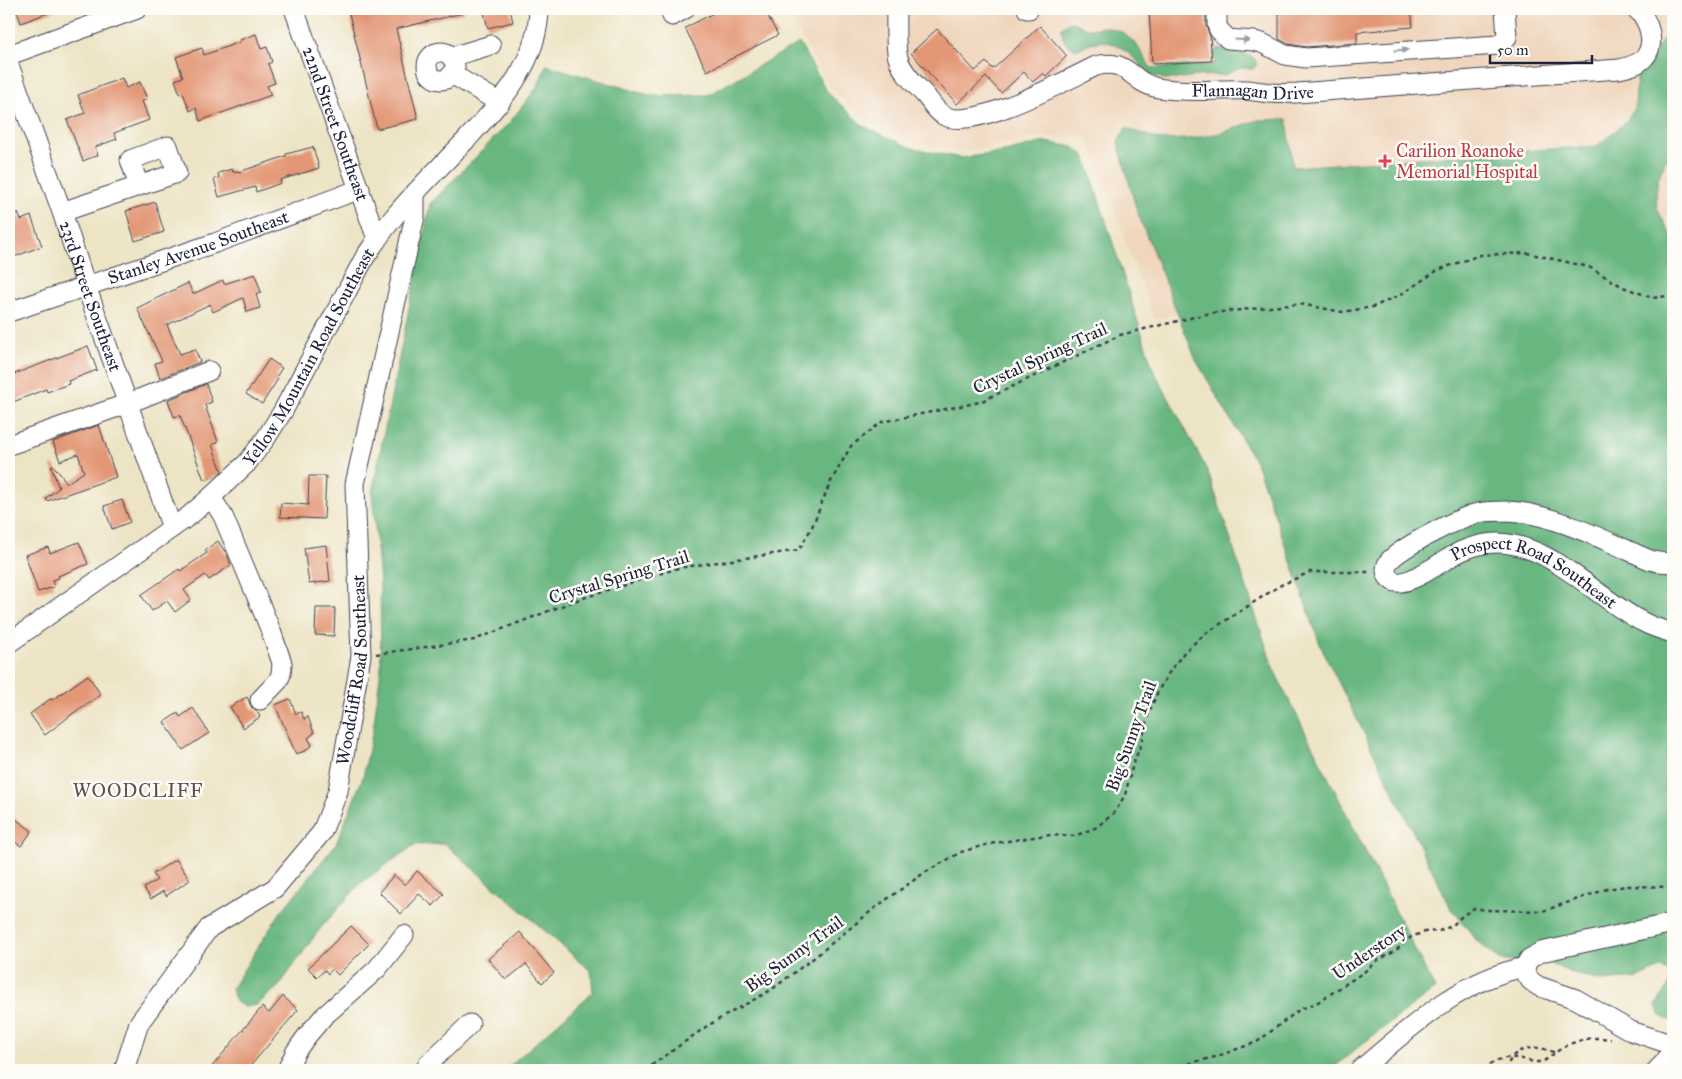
<svg xmlns="http://www.w3.org/2000/svg" width="1682" height="1079" font-family="'IM FELL Great Primer',serif">
<style>
.built{fill:#efd6bc}
.forest{fill:#67b680;stroke:#446c5e}
.building{fill:#e39776}
.lines{fill:none;stroke-linecap:round;stroke-linejoin:round}
.minor-casing{stroke:#403f50;stroke-width:21}
.path{stroke:#403f50;stroke-width:2.5;stroke-dasharray:4 4;stroke-linecap:butt}
.minor{stroke:#fff;stroke-width:19}
.oneway{fill:#9c9ca7}
.health-dot{fill:#e0444e;stroke:#fdfcf7;stroke-width:2}
.labels{text-anchor:middle;stroke-width:5;stroke-linejoin:round;paint-order:stroke}
.street-label{font-size:18px;fill:#22223b;stroke:#fdfcf7}
.health-label{font-size:18px;fill:#be3a42;stroke:#fdfcf7;text-anchor:start}
.neighbourhood-label{font-size:19px;letter-spacing:1px;fill:#664b50;stroke:#fdfcf7}
</style>
<rect width="100%" height="100%" fill="#fdfcf7"/>
<filter id="ink" filterUnits="userSpaceOnUse"><feTurbulence type="fractalNoise" baseFrequency=".02" numOctaves="2"/><feDisplacementMap in="SourceGraphic" scale="10" xChannelSelector="R" yChannelSelector="G"/><feConvolveMatrix kernelMatrix="1 2 1 2 8 2 1 2 1" color-interpolation-filters="sRGB"/></filter>
<filter id="wash" filterUnits="userSpaceOnUse"><feTurbulence type="fractalNoise" baseFrequency=".0096" numOctaves="4" result="noise"/><feDisplacementMap in="SourceGraphic" scale="20" xChannelSelector="R" yChannelSelector="G"/><feGaussianBlur stdDeviation="1.12" result="paint"/><feColorMatrix in="noise" values="0 0 0 0 0 0 0 0 0 0 0 0 0 0 0 0 0 1.4 0 .05"/><feComposite in="paint" operator="in"/></filter>
<g filter="url(#wash)">
<rect width="100%" height="100%" fill="#ede4c5"/>
<polygon class="built" points="786,9 1673,9 1673,171 1655,293 1197,309 1154,319 1088,137 1043,136 962,152 912,141 865,119 830,88"/>
<g class="forest">
<path d="M1072,22L1089,29L1105,27L1122,32L1136,44L1151,68L1215,64L1214,52L1217,49H1222L1250,56L1254,58L1257,64L1253,69L1241,68L1224,75L1197,76L1176,79H1165L1151,75C1134,59 1117,35 1091,43C1086,44 1082,48 1077,49C1066,47 1061,38 1062,27L1067,23Z"/>
<path d="M1673,23V151C1660,165 1654,188 1657,207C1659,215 1669,230 1673,239V1022L1661,1016L1656,1006C1662,993 1675,985 1668,971L1660,968L1639,978L1600,981L1570,972L1544,961H1501L1478,942L1451,908L1321,647L1257,465L1196,360L1137,211L1118,142L1126,128L1160,140L1190,139L1221,133L1258,120L1287,119L1293,167L1597,146L1626,122L1635,107L1637,74C1655,62 1660,39 1673,23Z"/>
<polygon points="799,43 828,93 863,126 911,148 961,158 1005,152 1045,142 1073,147 1085,156 1153,369 1208,472 1274,670 1435,989 1362,1044 1331,1070 505,1070 593,992 591,971 445,844 414,845 361,883 319,930 279,986 257,1005 244,1007 235,1001 232,988 280,913 336,844 363,777 373,730 381,668 380,582 372,493 430,204 510,122 538,86 546,65 652,96 708,95"/>
</g>
<g id="blocks">
<g class="building">
<polygon points="16,9 56,9 56,10 21,23"/>
<polygon points="348,9 463,9 463,13 396,29 418,119 377,129"/>
<polygon points="483,9 510,9 513,22 488,28"/>
<polygon points="721,9 764,9 778,35 707,71 685,28"/>
<polygon points="1149,9 1206,9 1206,25 1210,36 1212,61 1152,64"/>
<polygon points="1279,9 1411,9 1413,27 1357,32 1357,43 1306,47 1288,44 1279,39"/>
<polygon points="1040,26 1067,56 1046,76 1043,73 1033,82 1024,72 1001,93 986,77 957,104 911,53 937,29 975,71 986,62 993,69"/>
<polygon points="256,34 261,49 267,47 272,62 268,64 275,83 267,86 271,95 200,121 196,108 190,111 183,93 180,94 175,80 183,77 176,57 202,48 204,55 240,42 240,40"/>
<polygon points="122,78 126,88 140,82 147,99 142,101 149,120 114,133 117,139 95,147 98,155 83,161 67,120 85,113 78,95"/>
<polygon points="313,147 319,168 280,180 281,183 256,192 255,187 219,197 214,179 219,178 218,173 232,169 233,172 239,171 239,172 286,156 286,154"/>
<polygon points="155,202 164,232 135,241 126,211"/>
<polygon points="18,213 21,220 31,216 42,246 9,259 9,216"/>
<polygon points="255,274 261,292 256,294 260,308 247,312 243,298 213,312 210,304 167,325 180,354 195,349 200,362 160,378 155,363 162,361 137,308 188,283 193,294 223,280 224,284"/>
<polygon points="88,346 97,370 68,381 69,384 47,392 46,389 13,402 9,389 9,376"/>
<polygon points="269,359 282,368 276,377 278,379 262,404 246,394"/>
<polygon points="206,384 212,402 205,405 218,442 212,445 222,471 217,476 204,480 180,415 174,417 168,400"/>
<polygon points="99,425 116,477 47,501 46,498 59,488 51,466 53,465 67,483 84,472 78,454 60,461 53,442"/>
<polygon points="309,476 326,476 324,519 280,517 281,503 308,505"/>
<polygon points="122,500 130,522 112,529 104,506"/>
<polygon points="218,541 227,555 231,565 209,580 205,575 184,590 191,600 175,612 167,601 152,611 141,595 179,569 180,571 207,553 205,550"/>
<polygon points="79,542 88,564 58,576 59,578 52,580 54,587 38,592 25,555 48,547 50,553"/>
<polygon points="326,545 330,581 309,584 304,548"/>
<polygon points="316,608 335,608 334,636 315,635"/>
<polygon points="88,675 101,695 79,709 45,735 30,714 50,699 52,700"/>
<polygon points="247,697 252,708 256,710 260,717 243,728 230,707"/>
<polygon points="290,699 296,714 301,712 304,719 308,717 314,733 308,738 312,745 305,751 296,754 275,705"/>
<polygon points="193,708 209,733 183,750 164,722 178,713 180,717"/>
<polygon points="9,814 32,831 21,846 9,838"/>
<polygon points="176,859 190,880 166,896 163,891 151,899 144,888 157,880 153,874"/>
<polygon points="417,871 444,894 433,906 419,894 401,914 379,892 394,875 405,885"/>
<polygon points="351,926 369,944 338,975 332,969 328,974 325,970 317,977 308,968"/>
<polygon points="520,932 554,973 542,983 526,964 506,980 488,959"/>
<polygon points="283,996 298,1010 247,1070 209,1070 262,1007 269,1013"/>
</g>
</g>
</g>
<g filter="url(#ink)">
<use href="#blocks" fill-opacity="0" stroke="#403f50" stroke-width="1"/>
<g class="lines">
<g class="minor-casing">
<g id="minor">
<path id="s1" d="M294,9L377,239"/>
<path id="s2" d="M896,9C896,20 895,49 898,58C902,72 915,84 925,95C930,101 936,111 943,115C971,133 1068,79 1096,66C1128,57 1131,83 1158,88C1187,93 1217,89 1247,90C1255,91 1262,92 1270,93C1279,94 1288,93 1297,93L1619,69C1628,67 1638,65 1644,58C1657,44 1649,19 1636,9"/>
<polyline points="1027,9 1029,9"/>
<polyline points="1217,9 1217,25 1219,30 1228,39 1254,41 1262,43 1285,55 1306,58 1498,45 1507,37 1505,9"/>
<polyline points="672,16 685,9"/>
<circle cx="441" cy="66" r="14"/>
<polyline points="9,55 137,9"/>
<polyline points="451,57 491,45"/>
<path id="s3" d="M9,65L62,212L86,286L172,528"/>
<polyline points="452,74 500,103"/>
<polyline points="62,212 177,173 168,146 130,160 139,186"/>
<path id="s4" d="M9,312L215,243L360,189"/>
<polyline points="9,445 129,403 209,371"/>
<polyline points="211,497 223,516 242,561 271,631 282,663 281,674 278,681 260,700"/>
<path id="s5" d="M1673,563L1658,562L1650,560C1608,542 1553,513 1508,511C1498,511 1487,511 1478,513C1458,518 1406,545 1391,559C1384,566 1384,576 1393,581C1409,589 1447,556 1464,550C1474,546 1486,543 1497,543C1551,543 1596,598 1641,621C1652,627 1662,630 1673,633"/>
<path id="s6" d="M9,643L189,516L211,497L247,463L266,438L283,411L365,257C374,244 383,230 394,217C416,190 442,165 467,139C501,102 538,63 539,9"/>
<polyline points="1525,967 1525,973 1531,981 1538,986 1576,999 1631,1031 1673,1045"/>
<polyline points="1525,967 1529,959 1541,952 1673,923"/>
<path id="s7" d="M124,1070L139,1023L209,928L275,888L322,832L338,791L361,656L355,484L415,216V193"/>
<polyline points="287,1070 296,1051 307,1036 323,1017 377,969 404,935"/>
<polyline points="426,1070 428,1064 470,1024"/>
<path d="M1360,1070C1409,1029 1459,980 1525,967"/>
<polyline points="1657,1070 1666,1061 1673,1045"/>
</g>
</g>
<g class="path">
<polyline points="376,654 474,640 577,600 678,568 799,550 812,527 830,483 851,446 882,422 980,402 1120,335 1211,313 1300,304 1342,312 1373,307 1400,295 1438,270 1480,255 1527,253 1589,267 1623,287 1653,298 1673,295"/>
<polyline points="645,1070 707,1026 771,990 815,957 876,907 924,873 961,852 989,844 1046,835 1075,836 1097,827 1115,812 1125,795 1133,764 1142,742 1148,715 1158,691 1170,671 1185,651 1205,634 1279,586 1310,572 1370,572"/>
<polyline points="1117,1070 1174,1067 1215,1057 1257,1042 1299,1010 1318,1002 1364,972 1378,960 1394,952 1411,937 1425,932 1439,931 1452,926 1462,916 1474,908 1487,910 1543,911 1607,889 1626,886 1673,887"/>
<path d="M1484,1070C1498,1056 1509,1056 1527,1060C1532,1062 1538,1063 1543,1061C1547,1060 1552,1055 1556,1052C1574,1040 1590,1036 1611,1039"/>
<path d="M1505,1070C1508,1066 1509,1060 1513,1056C1525,1045 1541,1046 1555,1053"/>
</g>
<use href="#minor" class="minor"/>
</g>
<defs><path id="oneway-solid" d="M-6-.8H1V-3.2L6.5 0L1 3.2V.8H-6Z" transform="scale(1.25)"/></defs>
<g class="oneway">
<use href="#oneway-solid" transform="translate(1242 40) rotate(3)"/>
<use href="#oneway-solid" transform="translate(1401 50) rotate(-4)"/>
</g>
</g>
<path class="health-dot" d="M1382.5 153.5h5v5h5v5h-5v5h-5v-5h-5v-5h5z"/>
<g class="labels">
<g class="street-label">
<text dy="6" stroke="none"><textPath href="#s2" startOffset="450">Flannagan Drive</textPath></text>
<text dy="6" stroke="none"><textPath href="#s1" startOffset="122">22nd Street Southeast</textPath></text>
<text dy="6" stroke="none"><textPath href="#s4" startOffset="200">Stanley Avenue Southeast</textPath></text>
<text dy="6" stroke="none"><textPath href="#s3" startOffset="245">23rd Street Southeast</textPath></text>
<text dy="6" stroke="none"><textPath href="#s6" startOffset="422">Yellow Mountain Road Southeast</textPath></text>
<text transform="translate(1040 358) rotate(-25)" y="6">Crystal Spring Trail</text>
<text transform="translate(619 577) rotate(-17)" y="6">Crystal Spring Trail</text>
<text dy="6" stroke="none"><textPath href="#s5" startOffset="486">Prospect Road Southeast</textPath></text>
<text dy="6" stroke="none"><textPath href="#s7" startOffset="484">Woodcliff Road Southeast</textPath></text>
<text transform="translate(1131 736) rotate(-70)" y="6">Big Sunny Trail</text>
<text transform="translate(1369 952) rotate(-34)" y="6">Understory</text>
<text transform="translate(794 954) rotate(-36)" y="6">Big Sunny Trail</text>
</g>
<g class="health-label">
<text x="1396" y="157">Carilion Roanoke<tspan x="1396" dy="21">Memorial Hospital</tspan></text>
</g>
<g class="neighbourhood-label">
<text x="138" y="797">WOODCLIFF</text>
</g>
</g>
<rect width="1682" height="1079" fill="none" stroke="#fdfcf7" stroke-width="30"/>
<path d="M1490 55v8h102v-8" fill="none" stroke="#22223b" stroke-width="2.5"/>
<text x="1497" y="55" font-size="15" fill="#22223b" stroke="#fdfcf7" stroke-width="4" paint-order="stroke">50 m</text>
</svg>
